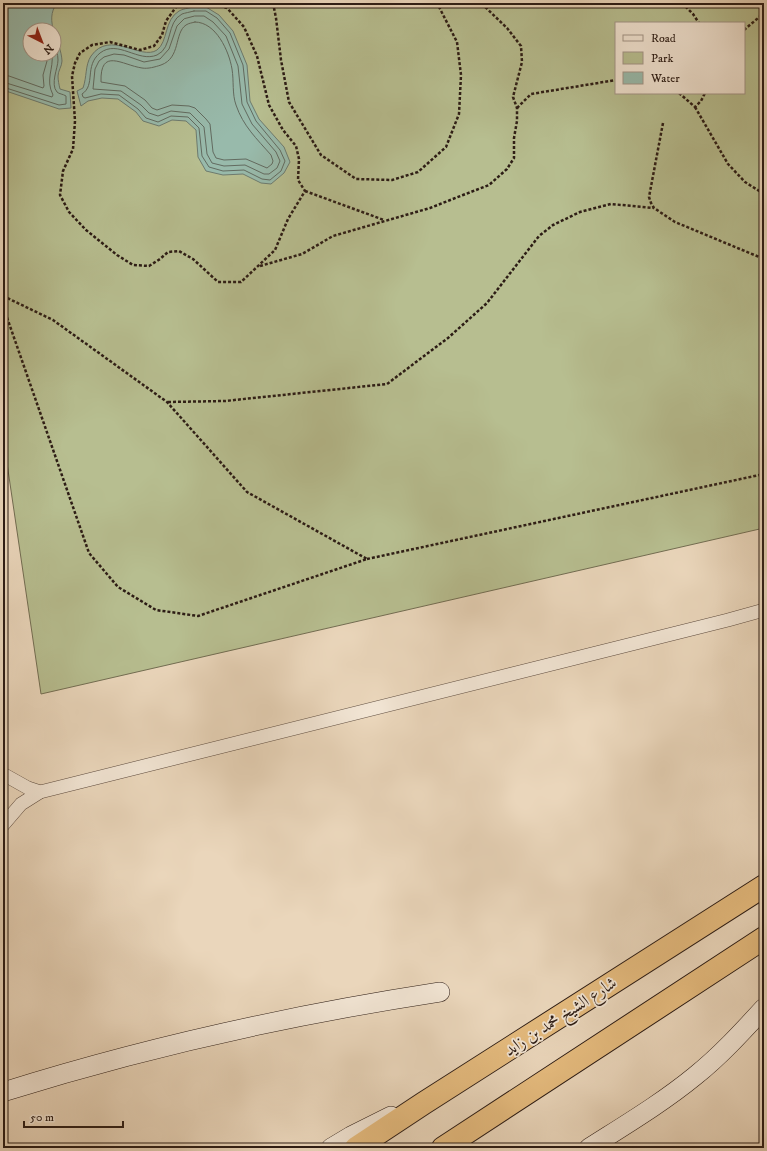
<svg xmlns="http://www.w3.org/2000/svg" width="767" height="1151" font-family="'IM FELL DW Pica',Amiri,serif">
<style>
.green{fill:#b7be90;stroke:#726d52;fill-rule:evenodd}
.water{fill:#98baab;stroke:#6d7b6f;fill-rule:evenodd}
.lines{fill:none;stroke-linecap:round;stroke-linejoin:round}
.shore{stroke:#626b60;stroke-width:1}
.minor-casing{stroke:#5c4a3e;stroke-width:14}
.secondary-casing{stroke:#2c1c15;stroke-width:20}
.motorway-casing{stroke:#2c1c15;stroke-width:24}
.path{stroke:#2c1c15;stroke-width:2.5;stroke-dasharray:3 2;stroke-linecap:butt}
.minor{stroke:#f1e4d3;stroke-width:13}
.secondary{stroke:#f1e4d3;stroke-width:19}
.motorway{stroke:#e5bb7e;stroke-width:22}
.labels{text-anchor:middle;stroke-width:3.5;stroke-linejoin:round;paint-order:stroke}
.street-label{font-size:17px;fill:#2c1c15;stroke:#f1e4d3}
</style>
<rect width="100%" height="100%" fill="#ead6bb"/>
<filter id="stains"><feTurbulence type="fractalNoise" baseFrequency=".005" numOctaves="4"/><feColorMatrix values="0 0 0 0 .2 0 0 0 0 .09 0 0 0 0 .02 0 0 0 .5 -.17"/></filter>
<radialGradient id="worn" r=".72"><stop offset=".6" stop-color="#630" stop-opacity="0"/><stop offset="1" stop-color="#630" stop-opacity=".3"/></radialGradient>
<path class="green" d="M3,3H764V528L41,694L3,436ZM616,23H744V93H616ZM30,30H54V54H30Z"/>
<g class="water">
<path d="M3,3H57C43,22 61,40 62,61C62,66 58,71 58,76C58,80 59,85 60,89L70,92L71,108L59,109L3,90ZM30,30H54V54H30Z"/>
<path d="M193,7H206L219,15L233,31L247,65L250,101L259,119L284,147L290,162L284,173L271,184L261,183L243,174L223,175L206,171L198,157L196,130L186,121L172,120L159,126L143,121L136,112L118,99L102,98L88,101L81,106L77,91L83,88C87,77 85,65 91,56C110,29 141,61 157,50C168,42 164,20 179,11C182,9 189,8 193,7Z"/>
</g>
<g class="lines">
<g class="shore">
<path d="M194,11H206L217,18L230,33L243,65L247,102L256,121L280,150L285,161L281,171L270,180L262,179L244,170L223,171L209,167L202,156L199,128L188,117L171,116L158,122L146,118L138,109L119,95L101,94L85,98L83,97L82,94C96,85 84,66 100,53C118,39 138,63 157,55C173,48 166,22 182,14C185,13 190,12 194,11Z"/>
<polygon points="195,16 204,16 213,22 226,36 238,66 242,104 252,124 276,152 280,161 277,168 269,174 264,174 245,165 224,166 212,163 207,154 204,127 190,113 171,111 158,116 149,113 141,105 121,91 93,89 95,69 99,61 104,57 114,54 124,55 144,62 160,59 169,49 177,26 184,19"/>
<path d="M195,22C216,22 229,51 232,69C234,81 232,94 236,105C243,126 257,139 271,155L273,161L272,164L267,168L246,159L224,160L216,158L213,152L210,124L206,119L195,108L189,106L172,105L157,110L152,108L145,100L125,86L101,82C100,47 122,65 142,68C148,69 155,67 161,65C181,58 174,33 186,25C189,23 192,23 195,22Z"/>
<polyline points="3,75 9,76 43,88 44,86 43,75 47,61 46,54"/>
<path d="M3,82L52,97L53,95C45,79 54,69 52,54"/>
<path d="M3,87L59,105L66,104V96C63,94 59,94 57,92C50,84 58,68 58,60C58,54 56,48 54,42"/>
</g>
<g class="minor-casing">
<g id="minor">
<polyline points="3,774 28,788 40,792"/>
<polyline points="3,825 21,804 40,792 728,620 764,610"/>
</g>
</g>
<g class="secondary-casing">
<g id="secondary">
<path d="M3,1092C146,1047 291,1015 440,992"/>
<polyline points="331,1148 351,1136 391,1116"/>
<path d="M589,1148C625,1125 662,1103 695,1076C720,1056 742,1032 764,1008"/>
</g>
</g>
<g class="motorway-casing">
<g id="motorway">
<polyline points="356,1148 424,1103 764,886"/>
<polyline points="443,1148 764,938"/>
</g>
</g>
<g class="path">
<polyline points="187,3 176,7 166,21 162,35 154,46 140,50 110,42 92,45 80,53 75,63 72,76 75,121 73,149 63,171 60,195 69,212 86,230 117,255 133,265 149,266 160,259 168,252 179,251 193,259 218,282 241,282 275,250 288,219 305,191 298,180 299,159 296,146 283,130 269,105 257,56 244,27 227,8 207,3"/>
<polyline points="223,3 227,7"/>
<polyline points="273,3 276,18 281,60 289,102 321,155 356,179 392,180 418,172 446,147 459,114 461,75 457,42 437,3"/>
<polyline points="682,3 693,14 699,23"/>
<polyline points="744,30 764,13"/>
<polyline points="679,93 695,107 701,101 705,93"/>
<polyline points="695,107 728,164 745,182 764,194"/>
<polyline points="517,108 531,94 616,80"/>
<polyline points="663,123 649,197 651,203 654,208 675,222 764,259"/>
<polyline points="305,191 384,220"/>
<polyline points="260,266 302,254 333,236 430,208 463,195 489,185 507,169 514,158 514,138 517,121 517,108 513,97 522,62 521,46 507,28 481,3"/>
<polyline points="3,296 53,320 167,402 247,492 367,559 198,616 156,610 118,587 89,553 3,306"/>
<polyline points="168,402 225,401 387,384 448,338 487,303 539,236 553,225 580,212 611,204 654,208"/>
<polyline points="367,559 764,474"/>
</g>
<use href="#minor" class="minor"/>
<use href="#secondary" class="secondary"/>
<use href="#motorway" class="motorway"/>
</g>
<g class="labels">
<g class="street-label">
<text transform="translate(560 1016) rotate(-33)" y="6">شارع الشيخ محمد بن زايد</text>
</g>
</g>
<rect width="767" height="1151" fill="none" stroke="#ead6bb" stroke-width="16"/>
<rect x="4" y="4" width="759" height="1143" fill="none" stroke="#2c1c15" stroke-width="2"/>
<rect x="8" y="8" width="751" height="1135" fill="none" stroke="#2c1c15"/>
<rect x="615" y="22" width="130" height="72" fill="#f1e4d3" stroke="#a29487"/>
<rect x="623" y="35" width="20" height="6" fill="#f1e4d3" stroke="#a29487"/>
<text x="651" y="42" font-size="12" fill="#2c1c15">Road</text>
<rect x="623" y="52" width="20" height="12" fill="#b7be90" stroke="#a29487"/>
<text x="651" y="62" font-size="12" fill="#2c1c15">Park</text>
<rect x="623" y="72" width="20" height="12" fill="#98baab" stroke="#a29487"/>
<text x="651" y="82" font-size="12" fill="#2c1c15">Water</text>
<g transform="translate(42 42) rotate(138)"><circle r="19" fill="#f1e4d3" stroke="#a29487"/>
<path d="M0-3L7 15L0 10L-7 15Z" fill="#8f2418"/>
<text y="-6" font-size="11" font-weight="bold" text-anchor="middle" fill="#2c1c15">N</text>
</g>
<path d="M24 1121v6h99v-6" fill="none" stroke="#2c1c15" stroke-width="2"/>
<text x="30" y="1121" font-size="12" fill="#2c1c15" stroke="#f1e4d3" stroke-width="3" paint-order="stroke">50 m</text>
<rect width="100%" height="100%" filter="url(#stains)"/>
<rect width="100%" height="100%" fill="url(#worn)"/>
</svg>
